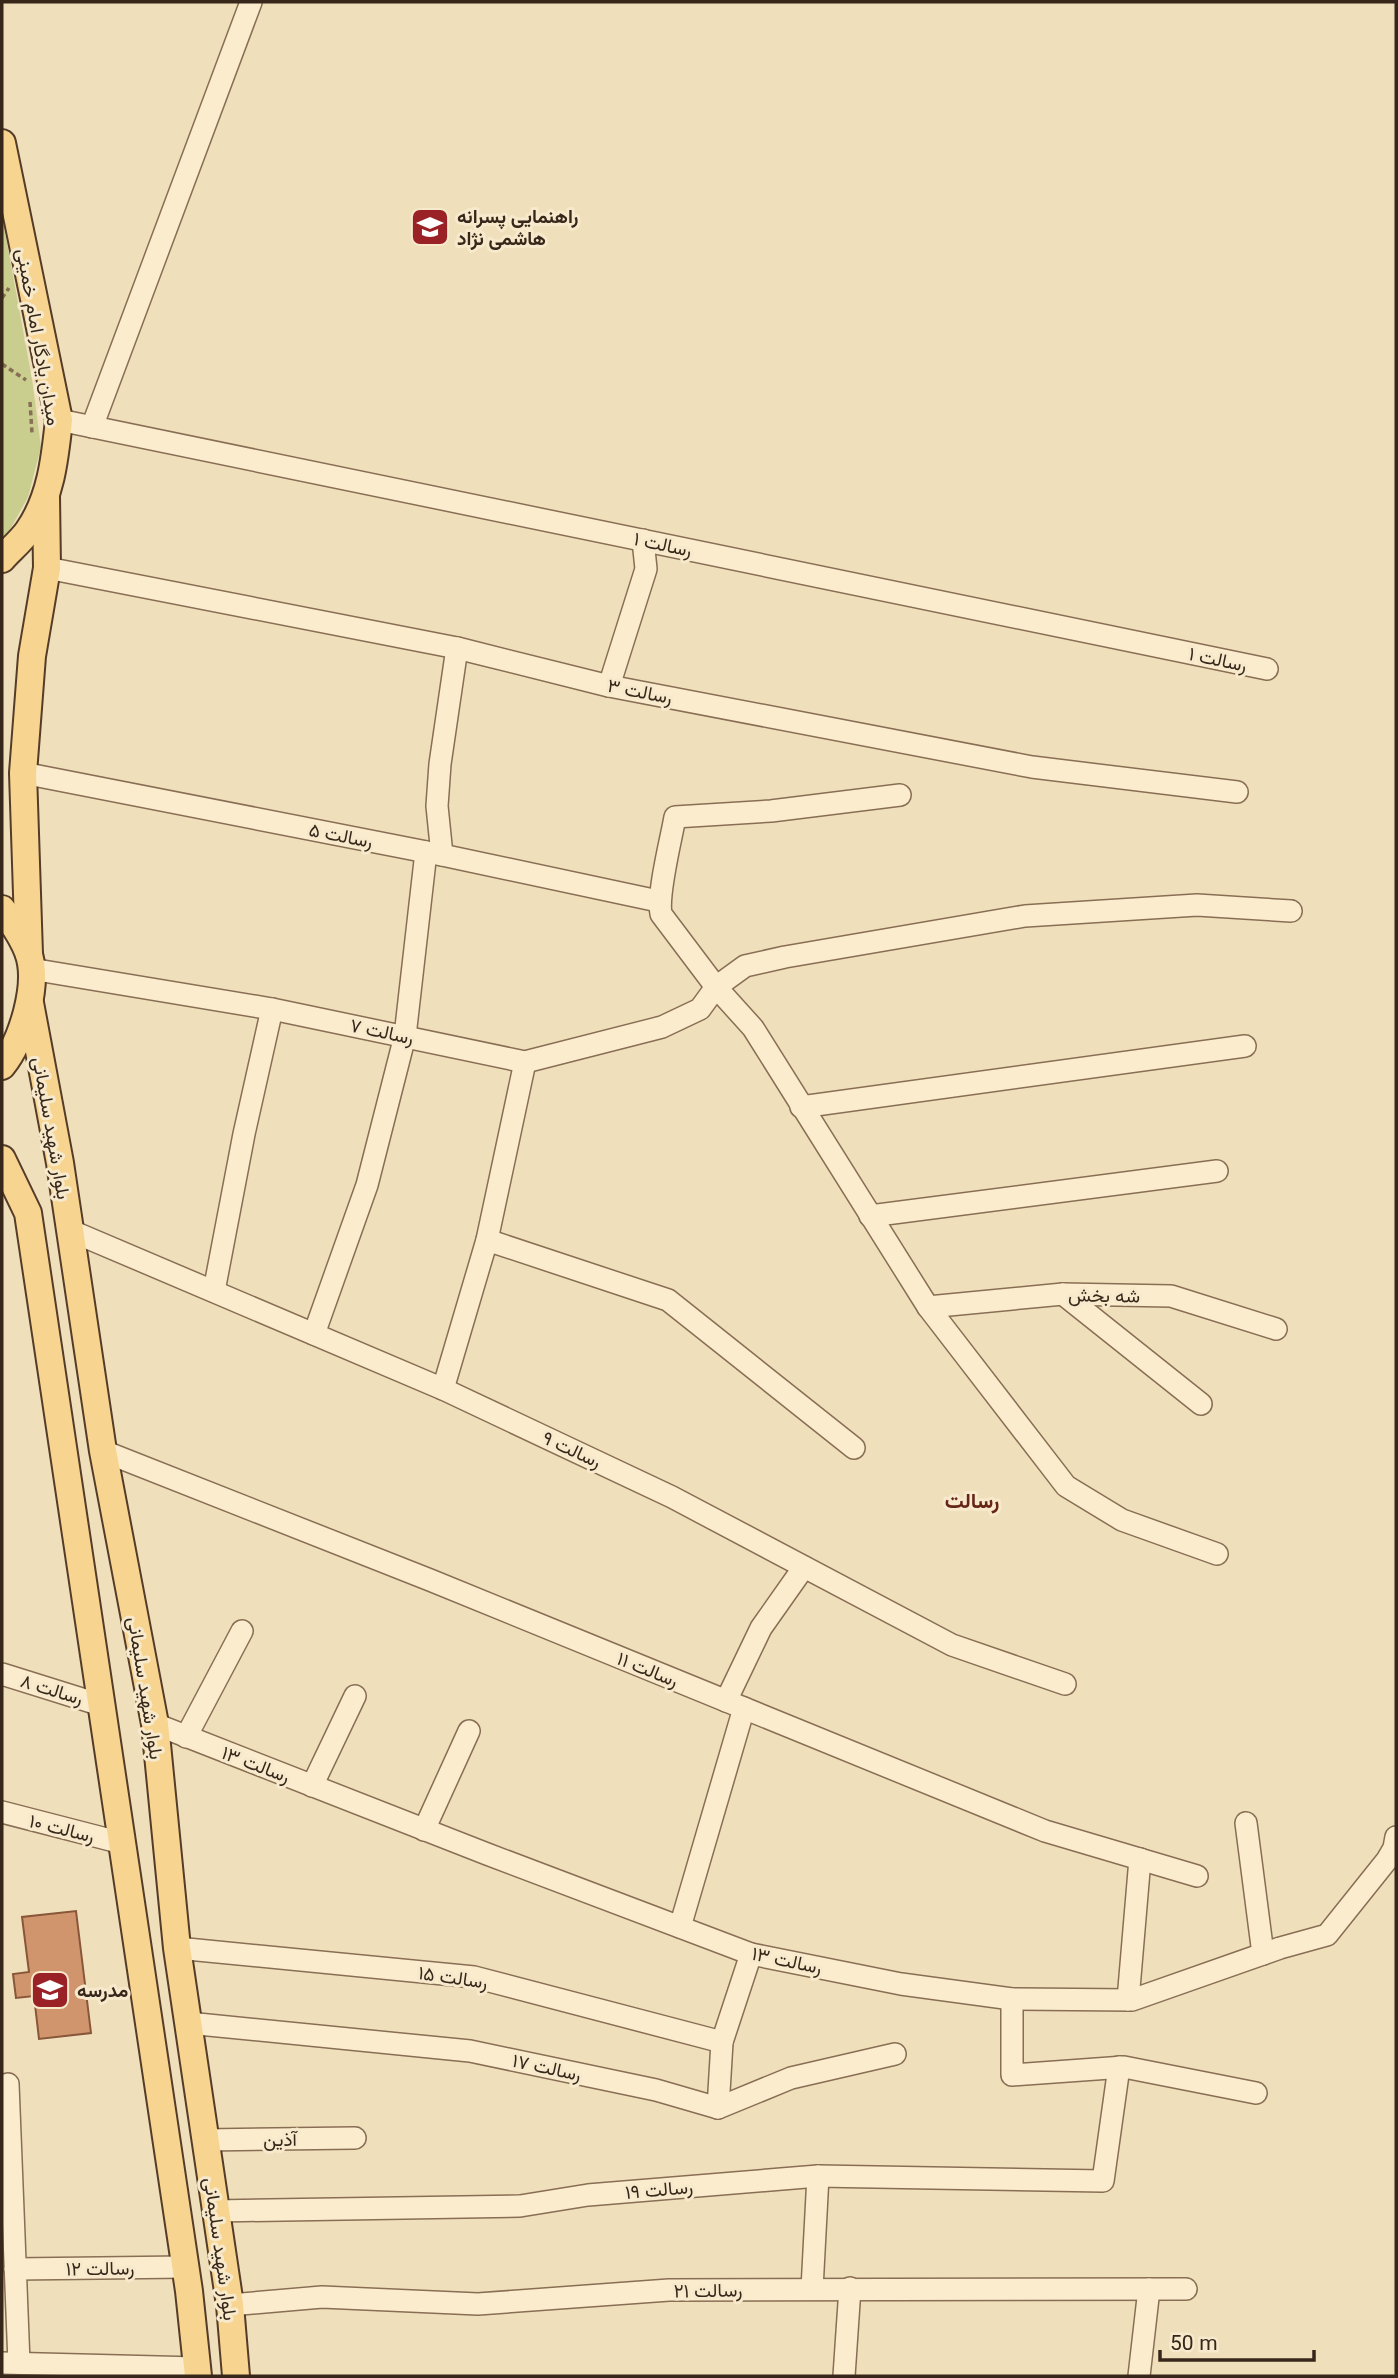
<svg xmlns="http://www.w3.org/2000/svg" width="1398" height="2378" font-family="Georgia,Vazirmatn,serif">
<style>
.green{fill:#c9ce8f}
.building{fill:#d1956e;stroke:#885639;stroke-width:2}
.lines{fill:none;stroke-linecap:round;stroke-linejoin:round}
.minor-casing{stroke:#886e54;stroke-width:24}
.major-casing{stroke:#553c29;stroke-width:30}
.path{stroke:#886e54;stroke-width:3.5;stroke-dasharray:5 3.5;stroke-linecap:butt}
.minor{stroke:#fbecce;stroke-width:21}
.major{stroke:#f7d48f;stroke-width:26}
.labels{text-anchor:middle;stroke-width:6;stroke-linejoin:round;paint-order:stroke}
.poi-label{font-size:19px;font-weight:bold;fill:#36271a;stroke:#f7e9cb;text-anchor:start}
.street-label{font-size:19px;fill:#36271a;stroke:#f7e9cb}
.neighbourhood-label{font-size:21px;font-weight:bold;fill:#652517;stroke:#f7e9cb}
</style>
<rect width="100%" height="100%" fill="#f0dfbb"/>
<polygon class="green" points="2,216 32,379 41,447 28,497 2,544"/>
<polygon class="building" points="76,1911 91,2033 39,2039 34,1996 16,1998 13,1974 29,1972 22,1917"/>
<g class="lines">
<g class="minor-casing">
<g id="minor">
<polyline points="59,420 1267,669"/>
<polyline points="92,427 251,2"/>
<polyline points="47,568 457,648 609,686 1032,767 1237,792"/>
<polyline points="609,686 646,569 643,540"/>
<polyline points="23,773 442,855 658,901"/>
<path d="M900,795L771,811L675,817C671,840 657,894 661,914L716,987L753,1028L928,1307L1066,1486L1122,1520L1217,1554"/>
<polyline points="442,855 437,806 440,764 457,648"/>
<polyline points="31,969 272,1009 525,1062 662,1027 700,1009 716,987 745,966 785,957 1025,916 1197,905 1291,911"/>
<polyline points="801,1107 1245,1046"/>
<polyline points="870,1216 1217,1171"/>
<polyline points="69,1230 443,1389 672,1497 952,1645 1065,1684"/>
<polyline points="487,1240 668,1300 854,1448"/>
<polyline points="214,1291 244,1134 272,1009"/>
<polyline points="1063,1294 1201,1404"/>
<polyline points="928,1307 1063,1294 1171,1296 1276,1329"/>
<polyline points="314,1334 367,1185 405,1036 426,852"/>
<polyline points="443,1389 487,1240 525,1062"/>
<polyline points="103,1451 430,1580 1045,1831 1197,1876"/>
<polyline points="2,1674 101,1705"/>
<polyline points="726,1701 761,1628 804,1567"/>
<polyline points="155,1724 487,1854 751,1954 901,1984 1012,1999 1132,2000 1280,1948 1327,1935 1387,1860 1394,1848 1396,1837"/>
<polyline points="186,1737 242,1631"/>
<polyline points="312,1786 355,1696"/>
<polyline points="2,1812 122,1843"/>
<polyline points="1246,1823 1263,1954"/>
<polyline points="424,1830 469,1731"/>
<polyline points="680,1927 744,1708"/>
<polyline points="177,1948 474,1977 722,2042"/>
<polyline points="1012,1999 1012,2075 1124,2067 1256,2093"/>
<polyline points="1128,2000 1140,1859"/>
<polyline points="188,2023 470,2051 656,2090 718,2108 791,2078 895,2054"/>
<polyline points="8,2084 19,2363"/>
<polyline points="718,2108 722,2042 751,1954"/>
<polyline points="205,2140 355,2138"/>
<polyline points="216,2211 520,2206 588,2195 818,2176 1103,2181 1119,2067"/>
<polyline points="15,2269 185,2267"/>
<polyline points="812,2289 818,2176"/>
<polyline points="230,2305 322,2297 478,2304 669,2290 1186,2289"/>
<polyline points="2,2363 197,2368"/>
<polyline points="844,2376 850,2288"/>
<polyline points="1139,2376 1149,2289"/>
</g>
</g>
<g class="major-casing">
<g id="major">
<path d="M2,143L59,420C55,458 51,498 28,531C21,541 10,550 2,559"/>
<path d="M2,909C12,922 22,936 28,952C40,984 22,1041 2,1066"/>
<polyline points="29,954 23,773 32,656 47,568 46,496"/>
<polyline points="30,1003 60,1163 103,1451 155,1724 177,1948 230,2305 236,2376"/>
<polyline points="2,1159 28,1213 189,2291 198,2376"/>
</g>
</g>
<g class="path">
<polyline points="2,298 9,288"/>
<polyline points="2,364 26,380"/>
<polyline points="30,402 32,433"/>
</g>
<use href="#minor" class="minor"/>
<use href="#major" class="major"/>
</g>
<defs>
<g id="school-square" transform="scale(2.0125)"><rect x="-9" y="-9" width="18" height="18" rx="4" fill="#9a2125" stroke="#f7e9cb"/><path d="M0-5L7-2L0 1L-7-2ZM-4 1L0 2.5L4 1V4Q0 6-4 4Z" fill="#fff"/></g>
</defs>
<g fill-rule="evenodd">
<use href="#school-square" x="430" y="227"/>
<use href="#school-square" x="50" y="1990"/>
</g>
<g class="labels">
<g class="poi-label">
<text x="457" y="223">راهنمایی پسرانه<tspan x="457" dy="22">هاشمی نژاد</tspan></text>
<text x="77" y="1997">مدرسه</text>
</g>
<g class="street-label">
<text transform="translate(39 337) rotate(80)" y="7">میدان یادگار امام خمینی</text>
<text transform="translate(663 544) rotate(12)" y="7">رسالت ۱</text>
<text transform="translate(1218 659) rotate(12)" y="7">رسالت ۱</text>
<text transform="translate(640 691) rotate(11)" y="7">رسالت ۳</text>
<text transform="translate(341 835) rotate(11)" y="7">رسالت ۵</text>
<text transform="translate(382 1031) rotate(12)" y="7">رسالت ۷</text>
<text transform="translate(52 1128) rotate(80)" y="7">بلوار شهید سلیمانی</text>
<text transform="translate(1104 1295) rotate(1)" y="7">شه بخش</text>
<text transform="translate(572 1449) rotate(25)" y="7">رسالت ۹</text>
<text transform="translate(648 1669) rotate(22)" y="7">رسالت ۱۱</text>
<text transform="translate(146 1688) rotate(81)" y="7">بلوار شهید سلیمانی</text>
<text transform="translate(52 1689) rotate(17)" y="7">رسالت ۸</text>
<text transform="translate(256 1764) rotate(21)" y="7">رسالت ۱۳</text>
<text transform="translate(62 1828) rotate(14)" y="7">رسالت ۱۰</text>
<text transform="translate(787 1960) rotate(12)" y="7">رسالت ۱۳</text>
<text transform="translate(453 1977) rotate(8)" y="7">رسالت ۱۵</text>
<text transform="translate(547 2067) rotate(12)" y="7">رسالت ۱۷</text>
<text transform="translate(280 2139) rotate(-1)" y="7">آذین</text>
<text transform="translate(659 2189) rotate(-5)" y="7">رسالت ۱۹</text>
<text transform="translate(221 2249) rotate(82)" y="7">بلوار شهید سلیمانی</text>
<text transform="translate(100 2268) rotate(-1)" y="7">رسالت ۱۲</text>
<text transform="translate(708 2290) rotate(-1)" y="7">رسالت ۲۱</text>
</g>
<g class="neighbourhood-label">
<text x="972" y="1508">رسالت</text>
</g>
</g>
<rect width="1398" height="2378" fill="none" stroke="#36271a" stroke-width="7"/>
<path d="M1160 2350v10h154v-10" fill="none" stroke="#36271a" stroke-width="3.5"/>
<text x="1170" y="2350" font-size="21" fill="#36271a" stroke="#f7e9cb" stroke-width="5" paint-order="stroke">50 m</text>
</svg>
